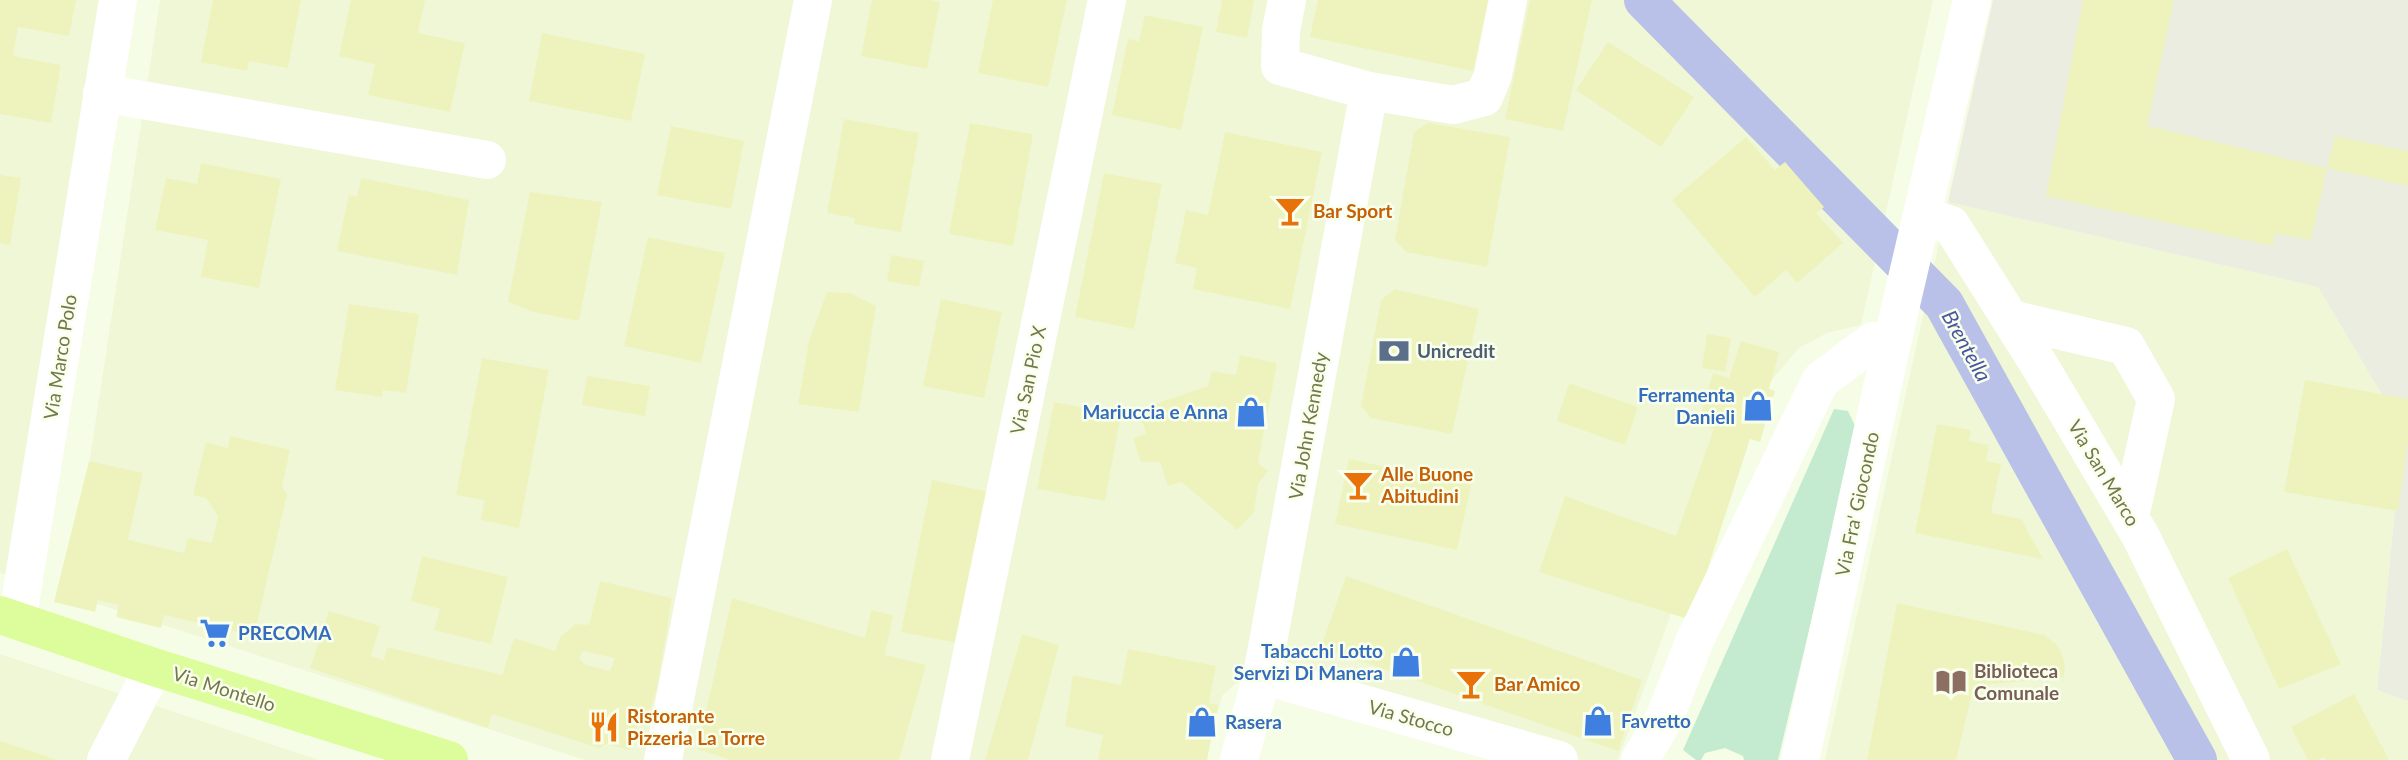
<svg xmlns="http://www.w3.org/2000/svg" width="2408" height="760" font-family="Lato,sans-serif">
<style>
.residential{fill:#f0f7d7}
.industrial{fill:#ebede0}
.green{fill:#c4ebcf}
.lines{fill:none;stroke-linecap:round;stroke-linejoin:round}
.canal{stroke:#b9c1e8;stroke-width:40}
.building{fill:#eef3bd;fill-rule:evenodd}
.minor{stroke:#fff;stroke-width:38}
.major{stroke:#ddfd9d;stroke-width:38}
.labels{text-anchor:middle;stroke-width:5;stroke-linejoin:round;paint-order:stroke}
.food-label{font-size:19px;font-weight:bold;fill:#c56008;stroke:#f9ffed;text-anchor:start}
.service-label{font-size:19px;font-weight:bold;fill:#4e5e75;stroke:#f9ffed;text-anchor:start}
.street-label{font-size:19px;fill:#75774a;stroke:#f9ffed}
.shop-label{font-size:19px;font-weight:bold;fill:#366cbe;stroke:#f9ffed;text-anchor:end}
.education-label{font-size:19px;font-weight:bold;fill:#785e54;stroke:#f9ffed;text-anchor:start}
.water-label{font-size:21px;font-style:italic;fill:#4b56a1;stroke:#f9ffed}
</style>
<rect width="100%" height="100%" fill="#f6fde6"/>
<g class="residential">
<polygon points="0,0 101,0 13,577 0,573"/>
<polygon points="160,0 1933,0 1861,325 1827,333 1799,348 1769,383 1736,435 1618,760 1500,760 1246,682 1236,683 1222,696 1206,760 585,760 69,595"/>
<polygon points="1948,202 2318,287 2403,430 2377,690 2408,701 2408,760 1825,760"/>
<polygon points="0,654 319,760 0,760"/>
</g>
<polygon class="industrial" points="1993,0 2408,0 2408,701 2377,690 2403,430 2318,287 1948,202"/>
<polygon class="green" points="1834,409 1848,411 1857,430 1778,760 1744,760 1743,756 1725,748 1705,753 1701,760 1696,760 1683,750"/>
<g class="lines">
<polyline class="canal" points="1644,0 1944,304 2197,760"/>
</g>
<g class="building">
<polygon points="0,0 76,0 69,36 18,27 13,56 61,65 51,123 0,114"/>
<polygon points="213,0 301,0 288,68 249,61 247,71 201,62"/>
<polygon points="351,0 425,0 418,33 465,43 450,112 368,95 375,64 339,56"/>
<polygon points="872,0 930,0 940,2 927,69 861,56"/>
<polygon points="993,0 1067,0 1048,87 978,73"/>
<polygon points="1222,0 1254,0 1247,38 1216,32"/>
<polygon points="1318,0 1488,0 1473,71 1310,37"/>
<polygon points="1530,0 1592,0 1563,131 1505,119"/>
<polygon points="2083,0 2174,0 2147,126 2327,168 2311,240 2275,233 2273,246 2046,196"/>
<polygon points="1145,15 1203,27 1181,130 1112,115 1128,39 1139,41"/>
<polygon points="542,33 645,54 631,121 529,101"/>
<polygon points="1608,42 1694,97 1661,147 1576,90"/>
<polygon points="844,119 919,133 901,232 854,224 855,218 827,213"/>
<polygon points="970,123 1033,134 1013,246 949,234"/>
<polygon points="1428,123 1510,137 1487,267 1406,252 1395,240 1414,132"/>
<polygon points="671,126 744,141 731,209 657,195"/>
<polygon points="1225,132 1322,152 1290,309 1193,289 1197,268 1175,263 1186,210 1208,215"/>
<polygon points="2335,136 2408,151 2408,186 2327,168"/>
<polygon points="1746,137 1775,170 1785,162 1824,207 1816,213 1843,243 1797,283 1786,270 1755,297 1672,200"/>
<polygon points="201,163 281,179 259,288 201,277 208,240 155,230 166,178 197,184"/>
<polygon points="1104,173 1162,184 1134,329 1075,317"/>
<polygon points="0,175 21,178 10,245 0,243"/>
<polygon points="361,178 469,200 457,275 337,251 349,195 357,197"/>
<polygon points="530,192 602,202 579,321 533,312 508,302"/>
<polygon points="648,237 725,253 701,363 624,346"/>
<polygon points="891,255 924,261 919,287 887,281"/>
<polygon points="1395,289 1479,309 1452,434 1371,418 1361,406 1381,300"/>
<polygon points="827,292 850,293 876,306 859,412 798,404 809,341"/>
<polygon points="941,299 1002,312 984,398 923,386"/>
<polygon points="349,304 419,314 406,393 383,390 382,397 335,390"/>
<polygon points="1707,334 1731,338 1725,372 1702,368"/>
<polygon points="1741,341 1779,352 1769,389 1775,391 1760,442 1750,439 1691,620 1539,572 1565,496 1676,536 1714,429 1698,423 1713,373 1729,378"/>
<polygon points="1240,355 1277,363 1258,463 1268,471 1258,484 1254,512 1237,530 1182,482 1168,486 1160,462 1141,462 1133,439 1146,433 1138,410 1208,386 1212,371 1236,375"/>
<polygon points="482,358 549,370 519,528 481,520 484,500 456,495"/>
<polygon points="587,376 650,386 645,416 582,405"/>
<polygon points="2305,380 2408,399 2408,440 2398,511 2284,492"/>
<polygon points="1569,383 1638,407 1625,445 1557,421"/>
<polygon points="1054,402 1121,414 1105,501 1037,489"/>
<polygon points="1937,424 1971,430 1969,441 1989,445 1986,461 2001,464 1991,513 2021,519 2043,559 1915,533"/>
<polygon points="230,436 290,450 282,487 287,494 254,636 164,615 161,628 116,617 119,605 98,600 95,612 54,602 89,461 143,473 128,540 184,553 188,538 212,543 218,516 206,498 193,495 206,442 228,448"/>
<polygon points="1349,459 1471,485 1457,550 1335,524"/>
<polygon points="932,480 999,494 968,645 901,632"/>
<polygon points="2287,549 2341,664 2279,689 2228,578"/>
<polygon points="422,556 508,577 491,644 434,630 440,609 411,601"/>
<polygon points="1346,576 1642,680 1618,751 1321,647"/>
<path d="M600,581L672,598L657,688L645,727L638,724L630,750L607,744L599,748L492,714L488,728L310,668L329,611L380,626L371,656L384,660L387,647L502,675L514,638L555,651L560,637L576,624L589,625ZM583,651L615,658L610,671L586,665L579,658Z"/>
<polygon points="732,598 865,638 871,610 893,615 885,655 926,665 899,760 731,760 697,749"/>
<polygon points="1897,603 2044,635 2056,644 2061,652 2065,664 2064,677 1974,686 1956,760 1867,760"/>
<polygon points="1022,634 1059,645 1028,760 985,760"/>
<polygon points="1128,649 1216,666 1209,703 1218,705 1207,760 1098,760 1103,735 1065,726 1073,675 1121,685"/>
<polygon points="2354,694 2389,760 2326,760 2324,757 2318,760 2308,760 2291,727"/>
<polygon points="0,741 43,755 56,760 0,760"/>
</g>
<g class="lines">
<g class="minor">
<polyline points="1287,0 1281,30 1280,66 1369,91 1453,105 1484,97 1493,75 1508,0"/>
<polyline points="102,93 487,160"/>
<polyline points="1922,216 1951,225 2041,368 2140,535 2251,760"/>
<polyline points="2010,319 2126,346 2156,399 2130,517"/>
<polyline points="17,621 118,0"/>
<polyline points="1262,675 1559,760"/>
<polyline points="106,760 154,667"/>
<polyline points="663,760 813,0"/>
<polyline points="950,760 1107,0"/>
<polyline points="1239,760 1262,675 1369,91"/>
<polyline points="1640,760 1664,719 1695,640 1820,381 1873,341 1892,343"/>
<polyline points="1800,760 1892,343 1972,0"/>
</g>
<polyline class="major" points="0,615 154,667 449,760"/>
</g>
<defs>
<g id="bar-bare" transform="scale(2.415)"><path d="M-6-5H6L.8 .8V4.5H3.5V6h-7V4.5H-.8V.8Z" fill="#e8710a" stroke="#f9ffed" stroke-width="2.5" paint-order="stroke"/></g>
<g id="bank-bare" transform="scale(2.415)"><path d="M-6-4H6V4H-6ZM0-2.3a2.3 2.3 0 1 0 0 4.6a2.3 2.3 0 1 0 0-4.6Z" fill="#5c6f8a" stroke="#f9ffed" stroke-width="2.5" paint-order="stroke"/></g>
<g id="shop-bare" transform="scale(2.415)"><path d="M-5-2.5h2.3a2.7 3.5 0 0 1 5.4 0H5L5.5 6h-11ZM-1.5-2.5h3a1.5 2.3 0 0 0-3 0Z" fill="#3f7fe0" stroke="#f9ffed" stroke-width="2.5" paint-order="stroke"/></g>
<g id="supermarket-bare" transform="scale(2.415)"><path d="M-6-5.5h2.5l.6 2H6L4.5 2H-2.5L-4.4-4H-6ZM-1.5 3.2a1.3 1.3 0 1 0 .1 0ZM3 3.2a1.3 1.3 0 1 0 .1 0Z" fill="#3f7fe0" stroke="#f9ffed" stroke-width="2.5" paint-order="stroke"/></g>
<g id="library-bare" transform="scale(2.415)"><path d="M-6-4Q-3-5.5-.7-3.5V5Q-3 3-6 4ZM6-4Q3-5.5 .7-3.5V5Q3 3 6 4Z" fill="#8d6e63" stroke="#f9ffed" stroke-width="2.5" paint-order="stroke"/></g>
<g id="restaurant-bare" transform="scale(2.415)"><path d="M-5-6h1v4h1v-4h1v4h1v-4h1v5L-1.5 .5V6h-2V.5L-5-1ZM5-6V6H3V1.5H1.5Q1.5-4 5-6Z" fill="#e8710a" stroke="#f9ffed" stroke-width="2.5" paint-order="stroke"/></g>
</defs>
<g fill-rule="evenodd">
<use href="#bar-bare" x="1290" y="211"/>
<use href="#bank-bare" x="1394" y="351"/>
<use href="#shop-bare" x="1758" y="406"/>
<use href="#shop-bare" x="1251" y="412"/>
<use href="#bar-bare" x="1358" y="485"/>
<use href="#supermarket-bare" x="215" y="633"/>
<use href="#shop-bare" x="1406" y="662"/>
<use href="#library-bare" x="1951" y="682"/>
<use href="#bar-bare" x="1471" y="684"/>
<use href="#shop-bare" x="1598" y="721"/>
<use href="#shop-bare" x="1202" y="722"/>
<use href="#restaurant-bare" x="604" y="727"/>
</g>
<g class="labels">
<g class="food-label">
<text x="1313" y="218">Bar Sport</text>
<text x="1381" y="481">Alle Buone<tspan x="1381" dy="22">Abitudini</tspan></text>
<text x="1494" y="691">Bar Amico</text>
<text x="627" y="723">Ristorante<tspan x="627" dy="22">Pizzeria La Torre</tspan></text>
</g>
<g class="service-label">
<text x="1417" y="358">Unicredit</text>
</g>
<g class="street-label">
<text transform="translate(60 357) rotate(-81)" y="7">Via Marco Polo</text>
<text transform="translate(1028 380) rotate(-78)" y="7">Via San Pio X</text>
<text transform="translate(1308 426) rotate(-80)" y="7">Via John Kennedy</text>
<text transform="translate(2104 473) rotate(59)" y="7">Via San Marco</text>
<text transform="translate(1857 504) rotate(-78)" y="7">Via Fra' Giocondo</text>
<text transform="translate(224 689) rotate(18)" y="7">Via Montello</text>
<text transform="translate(1411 718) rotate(16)" y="7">Via Stocco</text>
</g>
<g class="shop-label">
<text x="1735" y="402">Ferramenta<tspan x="1735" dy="22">Danieli</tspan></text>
<text x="1228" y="419">Mariuccia e Anna</text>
<text x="238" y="640" text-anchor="start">PRECOMA</text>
<text x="1383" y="658">Tabacchi Lotto<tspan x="1383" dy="22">Servizi Di Manera</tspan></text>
<text x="1621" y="728" text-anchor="start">Favretto</text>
<text x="1225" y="729" text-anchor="start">Rasera</text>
</g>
<g class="education-label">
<text x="1974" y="678">Biblioteca<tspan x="1974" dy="22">Comunale</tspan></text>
</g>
<g class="water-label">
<text transform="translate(1966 346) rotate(61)" y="7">Brentella</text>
</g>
</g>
</svg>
